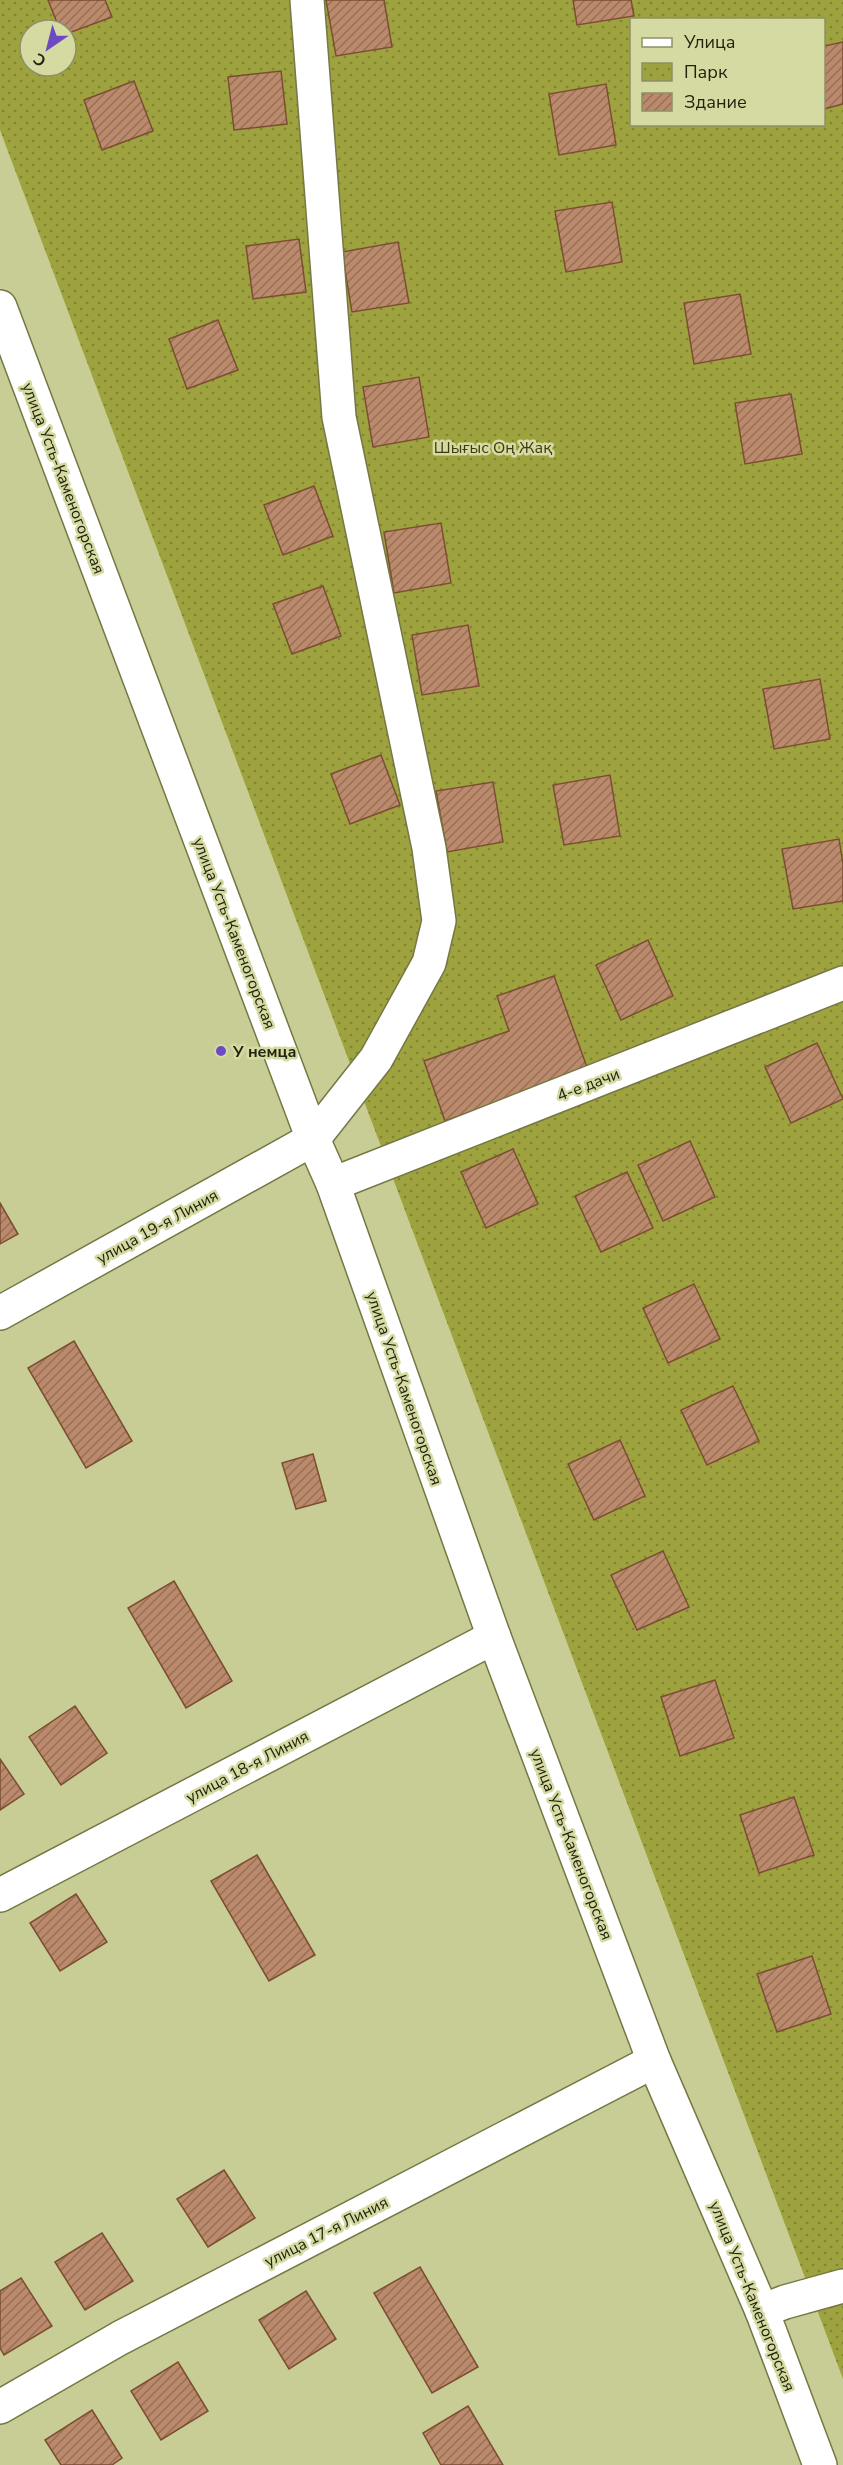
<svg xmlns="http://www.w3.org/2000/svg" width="843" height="2465" font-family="'Nunito Sans',sans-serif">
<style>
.park{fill:url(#park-dots);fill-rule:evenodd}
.building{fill:url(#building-hatch);stroke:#7b4e32;stroke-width:1.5}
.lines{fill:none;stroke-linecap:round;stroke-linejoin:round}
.minor-casing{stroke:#757844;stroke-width:36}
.minor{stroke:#fff;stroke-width:33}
.poi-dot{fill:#6d4ac3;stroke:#d5daa2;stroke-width:2}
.labels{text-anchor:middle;stroke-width:5;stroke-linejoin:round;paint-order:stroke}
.park-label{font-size:16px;fill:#3b3d11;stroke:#d5daa2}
.street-label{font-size:16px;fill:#22230d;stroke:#d5daa2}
.poi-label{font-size:16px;font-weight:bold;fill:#22230d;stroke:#d5daa2;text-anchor:start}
</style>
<defs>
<pattern id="park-dots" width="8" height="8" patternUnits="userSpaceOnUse" patternTransform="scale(1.5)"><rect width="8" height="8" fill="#9ea33f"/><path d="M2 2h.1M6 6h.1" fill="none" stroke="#808433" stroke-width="1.8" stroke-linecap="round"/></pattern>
<pattern id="building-hatch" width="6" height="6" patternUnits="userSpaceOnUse" patternTransform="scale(1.5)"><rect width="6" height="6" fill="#bb896b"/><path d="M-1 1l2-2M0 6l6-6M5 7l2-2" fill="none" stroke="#987056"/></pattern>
</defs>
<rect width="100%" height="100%" fill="#c8cd95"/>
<path class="park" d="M0,0H843V2379L0,130ZM632,20H824V124H632ZM30,30H66V66H30Z"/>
<g class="building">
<polygon points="48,0 105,0 112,17 66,34 66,30 60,30"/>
<polygon points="326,0 384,0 392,47 336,56"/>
<polygon points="573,0 631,0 634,16 577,25"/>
<polygon points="843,42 843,104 824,109 824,46"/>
<polygon points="281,71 287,124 234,130 228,77"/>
<polygon points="134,81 153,131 102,150 84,100"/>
<polygon points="606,84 616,145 559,155 549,94"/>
<polygon points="612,202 622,262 566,272 555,211"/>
<polygon points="299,239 306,292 253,299 246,246"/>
<polygon points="398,242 409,303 352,312 342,252"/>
<polygon points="740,294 751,354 694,364 684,303"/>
<polygon points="218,320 238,370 187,389 169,339"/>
<polygon points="419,377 429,437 373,447 363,387"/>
<polygon points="791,394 802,454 745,464 735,403"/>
<polygon points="314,486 333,536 283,555 264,505"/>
<polygon points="441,523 451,583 394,593 384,532"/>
<polygon points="323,586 341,636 292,654 273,604"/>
<polygon points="468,625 479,686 422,695 412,635"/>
<polygon points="820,679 830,739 774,749 763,689"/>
<polygon points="381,755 400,805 350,824 331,774"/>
<polygon points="610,775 620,836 564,845 553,785"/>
<polygon points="493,782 503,842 447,852 436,791"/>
<polygon points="839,839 843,864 843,901 793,909 782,849"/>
<polygon points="648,940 673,996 621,1020 596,965"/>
<polygon points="554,976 588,1070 445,1121 424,1061 509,1031 497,996"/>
<polygon points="817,1043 843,1099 791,1123 765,1067"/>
<polygon points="690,1141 715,1197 663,1221 638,1165"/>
<polygon points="513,1149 538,1204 486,1228 461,1172"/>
<polygon points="627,1172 653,1228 601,1252 575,1196"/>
<polygon points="0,1203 18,1234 0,1244"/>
<polygon points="694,1284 720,1339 668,1363 643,1308"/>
<polygon points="74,1341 132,1441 86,1468 28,1368"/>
<polygon points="733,1386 759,1441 707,1465 681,1410"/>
<polygon points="620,1440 645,1496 594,1520 568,1464"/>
<polygon points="313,1454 326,1501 296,1509 282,1463"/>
<polygon points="663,1551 689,1607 637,1630 611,1575"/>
<polygon points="174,1581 232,1681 186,1708 128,1608"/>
<polygon points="715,1680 734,1738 680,1756 661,1697"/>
<polygon points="75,1706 107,1753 61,1785 29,1737"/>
<polygon points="0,1759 24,1794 0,1810"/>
<polygon points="794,1797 814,1855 759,1873 740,1815"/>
<polygon points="257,1855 315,1955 269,1981 211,1881"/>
<polygon points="76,1894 107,1942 60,1971 30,1923"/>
<polygon points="812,1956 831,2014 777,2032 757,1974"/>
<polygon points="224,2170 255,2218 208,2247 177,2199"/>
<polygon points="102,2233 133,2281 85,2310 55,2262"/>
<polygon points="420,2267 478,2367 432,2393 374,2293"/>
<polygon points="21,2278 52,2326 4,2355 0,2348 0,2291"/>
<polygon points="306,2291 336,2339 289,2369 259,2320"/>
<polygon points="178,2362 208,2411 161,2440 131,2391"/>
<polygon points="468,2406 503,2465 441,2465 423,2433"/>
<polygon points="92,2410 122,2458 112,2465 61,2465 45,2440"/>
</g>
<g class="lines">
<g class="minor-casing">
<g id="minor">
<polyline points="0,307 313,1139 333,1184 494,1637 654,2061 762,2311 820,2465"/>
<polyline points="333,1184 843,983"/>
<polyline points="0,1313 313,1139 376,1059 429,963 439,921 429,848 339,417 307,0"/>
<polyline points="0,1895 494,1637"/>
<polyline points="762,2311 785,2302 843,2286"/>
<polyline points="0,2407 120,2338 654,2061"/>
</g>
</g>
<use href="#minor" class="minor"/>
</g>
<circle class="poi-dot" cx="221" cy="1051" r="6"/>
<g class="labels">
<g class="park-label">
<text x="493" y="453">Шығыс Оң Жақ</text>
</g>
<g class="street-label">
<text transform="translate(64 478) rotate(69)" y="6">улица Усть-Каменогорская</text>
<text transform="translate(235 933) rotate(69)" y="6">улица Усть-Каменогорская</text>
<text transform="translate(588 1084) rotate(-21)" y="6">4-е дачи</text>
<text transform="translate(157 1226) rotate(-29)" y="6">улица 19-я Линия</text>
<text transform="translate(405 1388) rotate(71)" y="6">улица Усть-Каменогорская</text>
<text transform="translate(247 1766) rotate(-28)" y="6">улица 18-я Линия</text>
<text transform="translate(572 1844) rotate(69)" y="6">улица Усть-Каменогорская</text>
<text transform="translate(326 2231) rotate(-27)" y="6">улица 17-я Линия</text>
<text transform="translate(753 2296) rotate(68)" y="6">улица Усть-Каменогорская</text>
</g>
<g class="poi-label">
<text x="233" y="1057">У немца</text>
</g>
</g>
<rect x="630" y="18" width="195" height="108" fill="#d5daa2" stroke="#8d9166" stroke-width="1.5"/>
<rect x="642" y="38" width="30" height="9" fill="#ffffff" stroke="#8d9166" stroke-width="1.5"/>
<text x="684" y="48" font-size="18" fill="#22230d">Улица</text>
<rect x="642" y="63" width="30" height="18" fill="url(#park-dots)" stroke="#8d9166" stroke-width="1.5"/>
<text x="684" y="78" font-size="18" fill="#22230d">Парк</text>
<rect x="642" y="93" width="30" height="18" fill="url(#building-hatch)" stroke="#8d9166" stroke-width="1.5"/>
<text x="684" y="108" font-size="18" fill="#22230d">Здание</text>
<g transform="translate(48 48) rotate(215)"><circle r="28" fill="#d5daa2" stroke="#8d9166" stroke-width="1.5"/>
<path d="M0-4.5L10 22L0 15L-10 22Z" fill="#6d4ac3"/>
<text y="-9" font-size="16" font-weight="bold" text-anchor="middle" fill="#22230d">С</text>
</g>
</svg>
